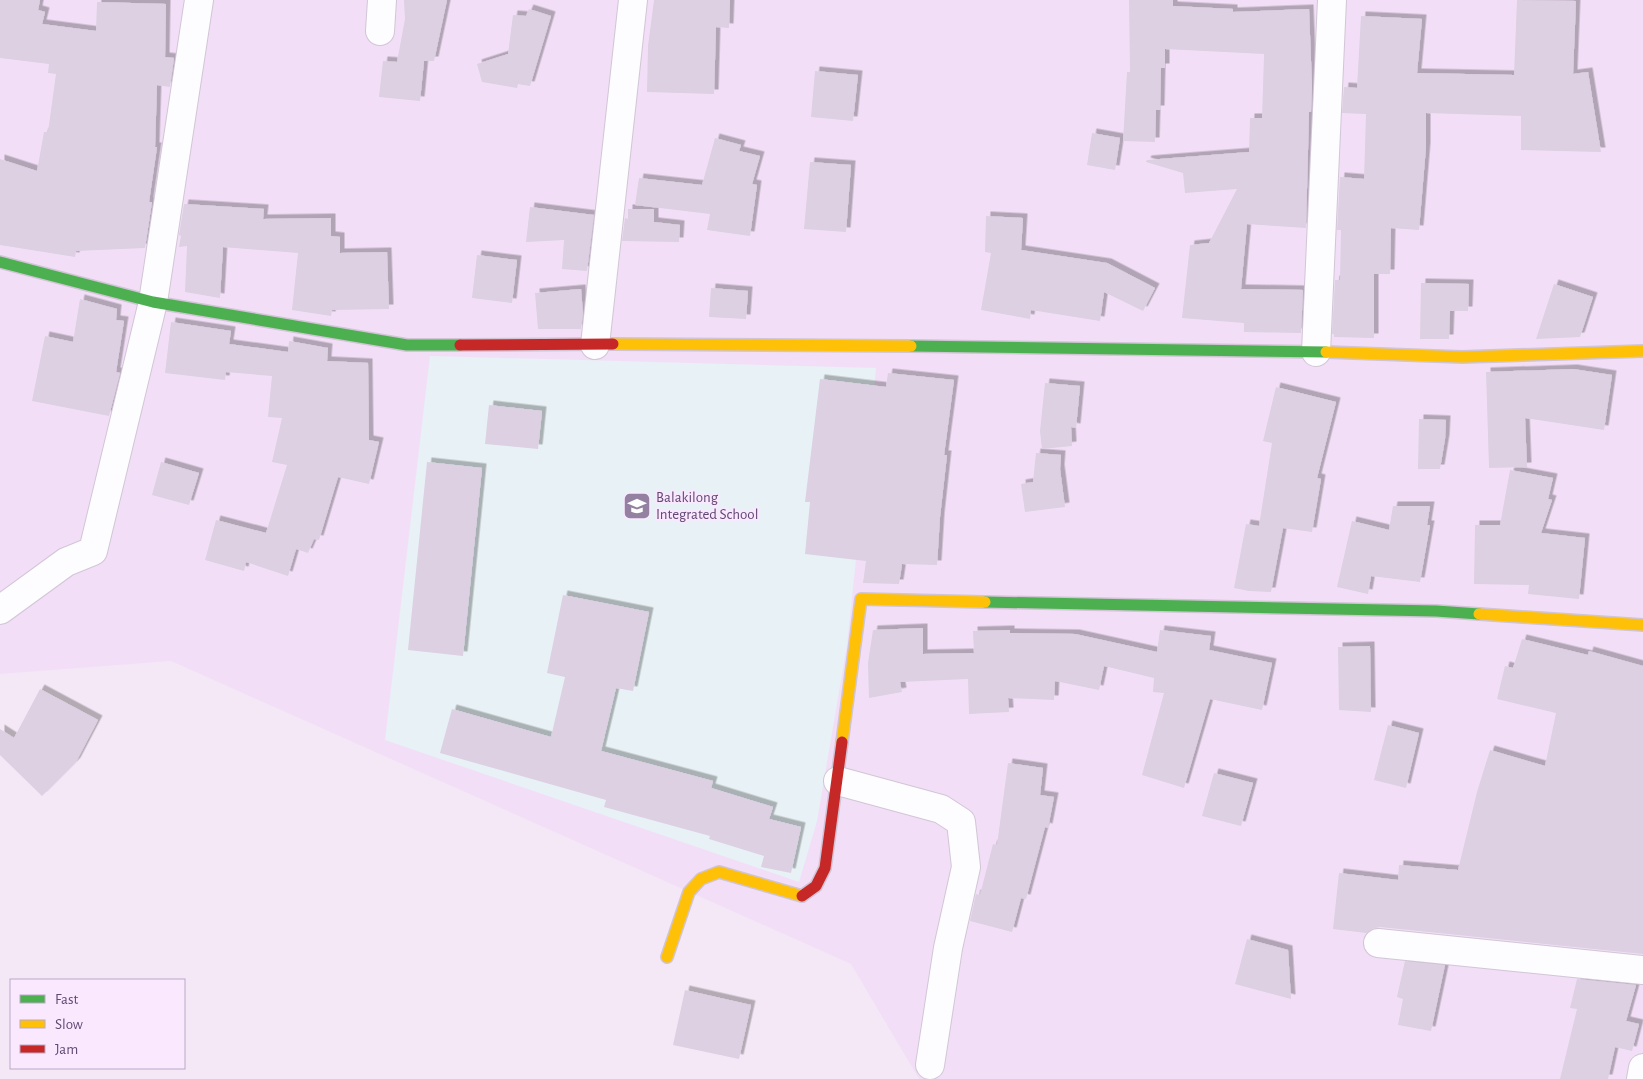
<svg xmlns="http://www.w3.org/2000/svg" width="1643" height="1079" font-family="'Alegreya Sans',sans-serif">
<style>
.residential{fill:#f2dff7}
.education{fill:#e8f1f5}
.building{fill:#dcd0e2;filter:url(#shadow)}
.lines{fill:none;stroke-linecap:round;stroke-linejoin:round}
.street-casing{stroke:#d1c6d6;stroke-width:30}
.fast-casing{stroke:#d0c4d5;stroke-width:14}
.slow-casing{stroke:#d0c4d5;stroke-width:14}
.jam-casing{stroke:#d0c4d5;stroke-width:14}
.street{stroke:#fdfcfe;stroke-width:28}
.fast{stroke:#4caf50;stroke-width:11}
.slow{stroke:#ffc107;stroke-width:11}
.jam{stroke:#c62828;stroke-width:11}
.labels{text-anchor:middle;stroke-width:4;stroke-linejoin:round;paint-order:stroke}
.poi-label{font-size:15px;fill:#604973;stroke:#fae8ff;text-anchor:start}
</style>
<defs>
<filter id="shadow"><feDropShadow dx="4.5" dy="-4.5" stdDeviation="0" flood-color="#0004"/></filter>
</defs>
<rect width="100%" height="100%" fill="#f4e8f6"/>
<polygon class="residential" points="0,0 1643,0 1643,1079 919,1079 851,964 171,661 0,674"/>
<polygon class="education" points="430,356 876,368 847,645 817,821 799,882 385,740"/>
<g class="building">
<polygon points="0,0 40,0 38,10 45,12 42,24 96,31 97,2 166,4 165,57 174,58 170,87 157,85 155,147 157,147 149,202 152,202 145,248 76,251 75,257 0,245 0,159 37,171 44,132 48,132 56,74 48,73 49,64 0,58"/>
<polygon points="404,0 447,0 434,61 424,61 420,101 379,97 383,61 397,62 405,19"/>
<polygon points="654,0 730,0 729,28 716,27 714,94 647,92 648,46"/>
<polygon points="1129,0 1173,0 1173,6 1233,9 1233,12 1309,9 1312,86 1311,112 1309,112 1306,228 1247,224 1241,289 1303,290 1301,333 1244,332 1244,323 1182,318 1190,245 1209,243 1237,189 1185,193 1183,173 1146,162 1147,160 1249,152 1250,118 1262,118 1264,54 1165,49 1165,68 1161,68 1160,110 1156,110 1155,142 1123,141 1127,72 1130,72"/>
<polygon points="1517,0 1576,1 1573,74 1588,72 1601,152 1521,150 1521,116 1426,113 1426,147 1419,230 1391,228 1390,274 1374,274 1374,338 1334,337 1334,334 1332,334 1335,280 1340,280 1341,230 1337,230 1340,177 1364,179 1366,114 1342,113 1344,87 1357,88 1361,16 1422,19 1417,73 1514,75"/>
<polygon points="529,9 551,16 530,86 518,84 517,88 482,82 477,64 508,54 513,15 526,16"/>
<polygon points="815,71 858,75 853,121 811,117"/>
<polygon points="1092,133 1120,138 1115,170 1087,165"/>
<polygon points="715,138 741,145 739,151 760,156 752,184 757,185 750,236 707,230 710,214 635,205 639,178 702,185"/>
<polygon points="810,162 851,165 846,232 804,229"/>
<polygon points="184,204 264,209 263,219 331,218 331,236 340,237 340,253 387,252 389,309 332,310 331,316 292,310 298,253 223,247 220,298 185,292 187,246 179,247 181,236 179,235"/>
<polygon points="530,207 594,215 587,271 562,269 564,240 526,242"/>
<polygon points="628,209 654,209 654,222 680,225 679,242 622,241 625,218 628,219"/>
<polygon points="986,216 1023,218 1021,250 1107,263 1155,288 1143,311 1104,292 1100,321 1031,310 1030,319 981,310 991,253 985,252"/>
<polygon points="477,255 517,260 512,303 472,298"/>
<polygon points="1421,283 1469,284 1468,311 1450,311 1449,339 1420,339"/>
<polygon points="1554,284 1593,297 1580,337 1536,339"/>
<polygon points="711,288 748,291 746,319 709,317"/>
<polygon points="581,289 583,314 581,329 538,329 535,293"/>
<polygon points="80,299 117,309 116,320 124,321 116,372 120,373 109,416 32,401 45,336 73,342"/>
<polygon points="171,322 231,331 229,344 288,352 289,341 328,348 327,361 368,363 369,440 379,442 369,484 338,477 319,540 314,539 308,553 296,549 288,576 246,562 244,571 205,560 216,520 266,533 287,465 272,462 282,418 268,417 272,376 226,372 225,380 165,373"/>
<polygon points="1573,369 1612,375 1604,430 1525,418 1527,467 1489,468 1486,372"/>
<polygon points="888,373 954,380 944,455 947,455 940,517 937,565 902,564 899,584 863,583 866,561 805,554 810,502 805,502 820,379 886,387"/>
<polygon points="1045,383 1080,386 1076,428 1071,427 1072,446 1042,449 1040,431"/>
<polygon points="1276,387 1336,402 1317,478 1321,479 1312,532 1283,528 1271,592 1249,591 1234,588 1246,524 1259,526 1272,443 1263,441"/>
<polygon points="489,405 542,411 538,449 485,444"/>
<polygon points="1419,419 1446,420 1445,439 1440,469 1418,469"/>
<polygon points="1036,453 1061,455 1060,469 1065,507 1025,512 1021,484 1033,482"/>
<polygon points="161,462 199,473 189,505 152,495"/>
<polygon points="427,462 482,468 463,656 408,650"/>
<polygon points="1510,470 1553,478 1548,499 1552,500 1541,533 1585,538 1579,599 1528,594 1529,585 1474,584 1475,525 1500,525"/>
<polygon points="1393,506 1430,506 1427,525 1430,525 1420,582 1371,576 1368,594 1337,587 1352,521 1389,530"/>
<polygon points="563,595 649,612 633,691 616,688 601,751 713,781 711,788 773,807 769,819 801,827 791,873 761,867 764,856 709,839 710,836 604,807 606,800 440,753 452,709 551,737 565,677 547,673"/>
<polygon points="923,628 923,654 974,653 973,631 1010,630 1010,633 1075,634 1157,652 1160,630 1211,636 1209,650 1272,663 1262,710 1210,699 1184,788 1142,775 1164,693 1153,692 1154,678 1104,666 1099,690 1055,681 1054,700 1008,698 1009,712 969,714 968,679 900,682 902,692 869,698 868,663 873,630"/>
<polygon points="1522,639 1588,655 1589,651 1643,666 1643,954 1380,927 1372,929 1366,933 1333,929 1339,873 1398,880 1399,865 1458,870 1477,792 1490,750 1545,766 1556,713 1497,699 1505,666 1513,668"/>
<polygon points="1370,646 1371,712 1339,710 1338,647"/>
<polygon points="40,689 98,720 76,762 42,796 0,755 0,729 14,738"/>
<polygon points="1388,725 1419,733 1406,788 1374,780"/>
<polygon points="1008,763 1043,768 1040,795 1054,797 1048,828 1045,827 1026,899 1021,898 1012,932 970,921 976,894 980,895 993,844 997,845"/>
<polygon points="1214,773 1253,783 1241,826 1202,816"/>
<polygon points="1247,939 1288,950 1291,999 1235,984"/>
<polygon points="1405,961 1445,965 1431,1031 1398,1025 1403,999 1397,997"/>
<polygon points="1577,979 1636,985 1626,1021 1639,1024 1632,1051 1615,1047 1608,1079 1560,1079 1577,1009 1570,1008"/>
<polygon points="685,990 751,1005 739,1059 673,1045"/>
</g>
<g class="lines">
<g class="street-casing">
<g id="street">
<polyline points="380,31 382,0"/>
<polyline points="595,345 633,0"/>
<polyline points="1316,352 1332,0"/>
<polyline points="0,610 66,562 93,551 153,302 199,0"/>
<polyline points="838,781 941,809 961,822 966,867 948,948 930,1065"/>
<polyline points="1378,943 1643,970"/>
<polyline points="1641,1079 1643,1068"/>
</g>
</g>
<g class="fast-casing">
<g id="fast">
<polyline points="0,262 153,302 407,345 460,345"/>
<polyline points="911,346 1326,352"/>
<polyline points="985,602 1436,611 1479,614"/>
</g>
</g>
<g class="slow-casing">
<g id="slow">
<polyline points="613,344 911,346"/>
<polyline points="1326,352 1462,357 1643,351"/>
<polyline points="1479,614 1643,625"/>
<polyline points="842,742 861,599 985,602"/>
<polyline points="667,957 689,892 701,879 719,872 802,896"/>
</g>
</g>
<g class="jam-casing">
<g id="jam">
<polyline points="460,345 613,344"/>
<polyline points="802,896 816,886 825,868 842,742"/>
</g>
</g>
<use href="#street" class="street"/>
<use href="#fast" class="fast"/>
<use href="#slow" class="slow"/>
<use href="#jam" class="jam"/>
</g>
<defs>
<g id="school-square" transform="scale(1.4375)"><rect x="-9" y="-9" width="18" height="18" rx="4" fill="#9481a1" stroke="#fae8ff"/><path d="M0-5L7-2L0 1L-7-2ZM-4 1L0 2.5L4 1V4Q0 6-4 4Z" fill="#fff"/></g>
</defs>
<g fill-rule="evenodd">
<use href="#school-square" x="637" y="506"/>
</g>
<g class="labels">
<g class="poi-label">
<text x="656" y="502">Balakilong<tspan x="656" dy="17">Integrated School</tspan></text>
</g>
</g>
<rect x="10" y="979" width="175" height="90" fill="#fae8ff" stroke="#bca8c7"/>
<rect x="20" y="995" width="25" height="8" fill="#4caf50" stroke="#bca8c7"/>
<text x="55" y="1004" font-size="15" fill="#604973">Fast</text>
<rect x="20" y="1020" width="25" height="8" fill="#ffc107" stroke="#bca8c7"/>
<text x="55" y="1029" font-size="15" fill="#604973">Slow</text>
<rect x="20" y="1045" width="25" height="8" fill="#c62828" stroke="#bca8c7"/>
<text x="55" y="1054" font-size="15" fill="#604973">Jam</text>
</svg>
